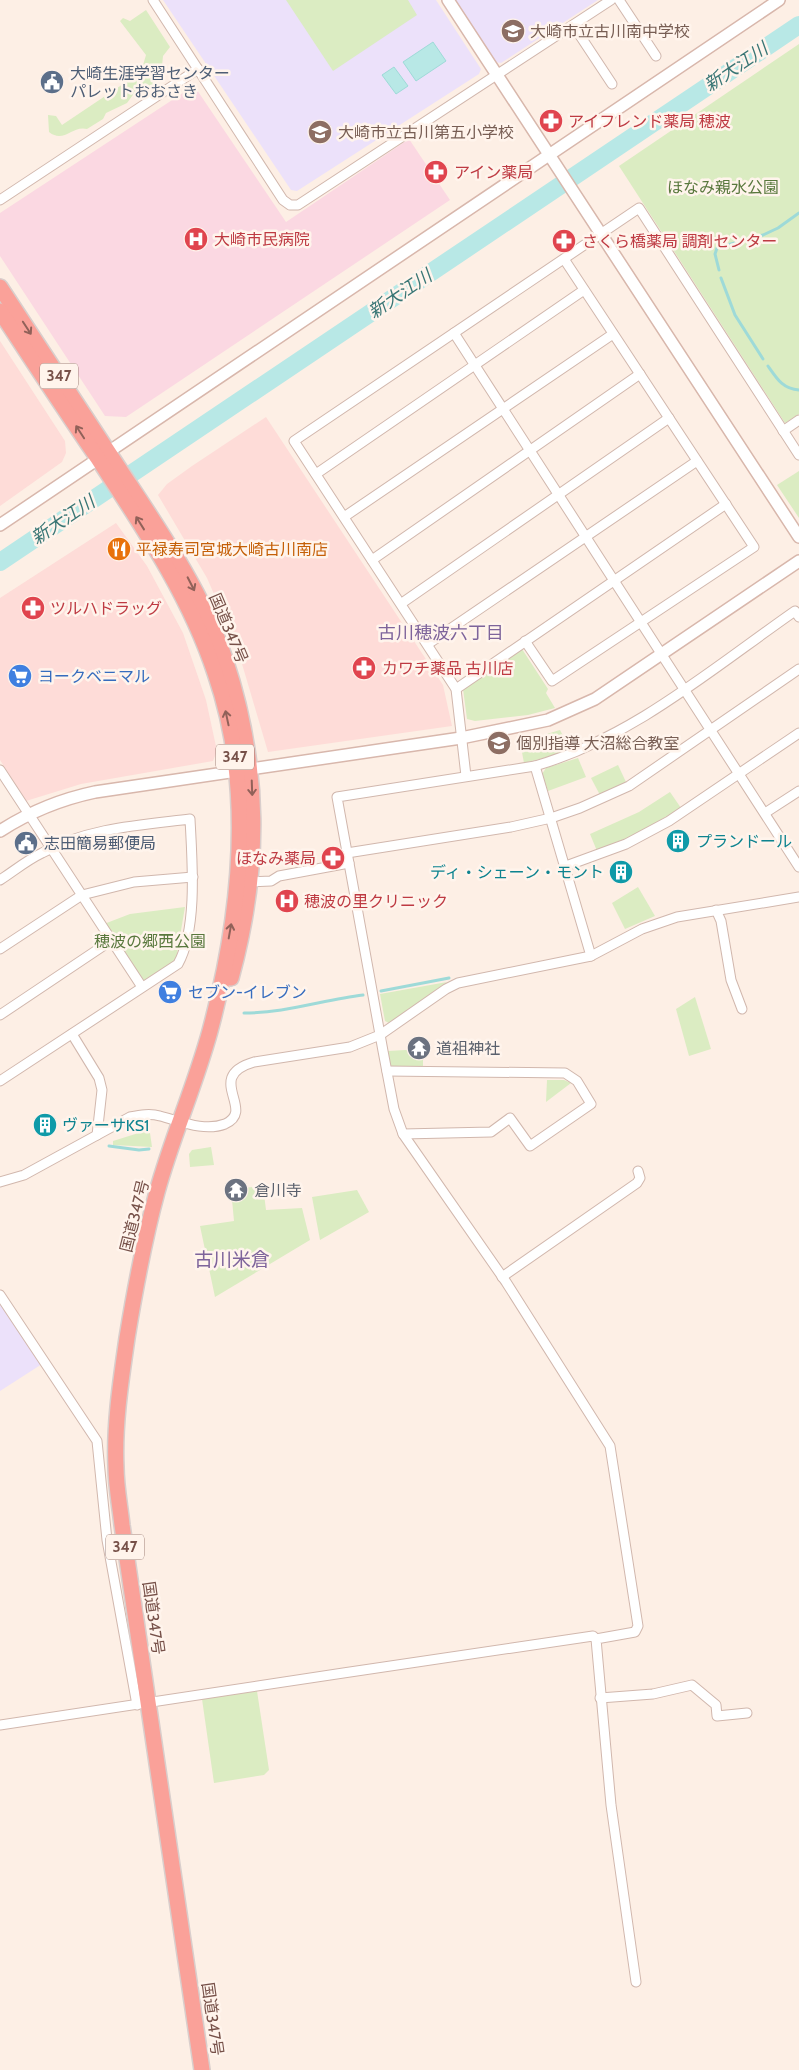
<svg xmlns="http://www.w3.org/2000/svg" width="799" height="2070" font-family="Cabin,'Noto Sans JP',sans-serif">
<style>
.commercial{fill:#fedcd8}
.education{fill:#ece1fa}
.medical{fill:#fbd8e2}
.green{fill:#dbecc2}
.water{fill:#b8e8e6;stroke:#9edad8}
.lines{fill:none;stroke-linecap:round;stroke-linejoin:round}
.stream{stroke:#9edad8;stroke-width:3}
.river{stroke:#b8e8e6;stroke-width:18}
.street-casing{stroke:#d1b7ad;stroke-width:11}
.secondary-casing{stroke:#d8b7ac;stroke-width:14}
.highway-casing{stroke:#d9cecc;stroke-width:18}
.street{stroke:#fff;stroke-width:9}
.secondary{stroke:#fff;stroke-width:11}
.highway{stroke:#faa199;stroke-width:15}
.oneway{stroke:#916159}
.labels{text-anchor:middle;stroke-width:5;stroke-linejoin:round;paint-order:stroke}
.shield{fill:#fff4ec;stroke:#a0827a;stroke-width:1}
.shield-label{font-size:15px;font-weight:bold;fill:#775149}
.education-label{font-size:16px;fill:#785e54;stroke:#fff4ec;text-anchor:start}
.service-label{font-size:16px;fill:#4e5e75;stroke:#fff4ec;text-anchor:start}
.health-label{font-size:16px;fill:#be3a42;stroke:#fff4ec;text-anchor:start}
.park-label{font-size:16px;fill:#59783d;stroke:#fff4ec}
.food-label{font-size:16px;fill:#c56008;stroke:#fff4ec;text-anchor:start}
.street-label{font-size:16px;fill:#775149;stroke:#fff4ec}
.shop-label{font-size:16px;fill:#366cbe;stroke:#fff4ec;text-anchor:start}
.culture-label{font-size:16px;fill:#0d838f;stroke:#fff4ec;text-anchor:start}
.worship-label{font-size:16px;fill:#5b616d;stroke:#fff4ec;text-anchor:start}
.water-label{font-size:18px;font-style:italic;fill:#397675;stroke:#fff4ec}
.neighbourhood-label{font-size:18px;fill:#7e649b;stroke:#fff4ec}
.quarter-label{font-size:19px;fill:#7e649b;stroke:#fff4ec}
</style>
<rect width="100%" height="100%" fill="#fdefe5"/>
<g class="commercial">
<polygon points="0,341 65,441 66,453 62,462 0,506"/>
<polygon points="266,417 443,685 452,726 268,752 237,647 207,578 158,495 167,484 192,466"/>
<polygon points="116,523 147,566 183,633 206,700 217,751 213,761 81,784 26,801 0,760 0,598"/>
</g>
<g class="education">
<polygon points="163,0 436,0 481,69 479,74 297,191 291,190"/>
<polygon points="455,0 598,0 501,63 494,62"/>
<polygon points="0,1302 42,1364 0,1391"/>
</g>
<polygon class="medical" points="189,89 197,90 286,222 409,139 450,200 126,417 105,416 0,256 0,213"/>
<g class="green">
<polygon points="286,0 408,0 417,15 333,71"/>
<path d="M146,10L170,47L163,56L161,76L153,86L135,92L127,103L106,113L103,119L87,129C72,125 64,144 49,132L48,115L56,116L62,125L141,72L146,55L120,21L123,18L130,21Z"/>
<polygon points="799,44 799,414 785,423 619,166"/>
<polygon points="799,471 799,518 777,485"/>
<polygon points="522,649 548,689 546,693 555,708 528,715 475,721 467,719 463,689"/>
<polygon points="560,730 571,751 524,763 520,742"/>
<polygon points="578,758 586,777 548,791 542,774 546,768"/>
<polygon points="618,765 626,782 600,795 591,778"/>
<polygon points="670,792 681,808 629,838 597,851 590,834 639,812"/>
<polygon points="638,887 655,916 625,929 612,903"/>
<polygon points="185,907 176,960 173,965 149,981 140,979 104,924 130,914"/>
<polygon points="447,982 389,1023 385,1021 380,994"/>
<polygon points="695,997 711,1049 689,1056 676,1009"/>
<polygon points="423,1049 423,1067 392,1066 389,1064 388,1051"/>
<polygon points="547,1080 564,1080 571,1083 546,1102"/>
<polygon points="145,1131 150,1133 152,1147 113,1145 113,1141"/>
<polygon points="211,1147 214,1165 190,1167 189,1154 192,1150"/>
<polygon points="263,1186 266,1210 302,1208 310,1240 215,1297 200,1226 234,1221 231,1189"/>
<polygon points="357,1190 369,1212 320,1240 312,1197"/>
<polygon points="257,1691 269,1770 264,1775 214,1783 202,1699"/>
</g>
<g class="water">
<polygon points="433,42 446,61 416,81 403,62"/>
<polygon points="394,67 408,86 396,94 382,75"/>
</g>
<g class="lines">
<g class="stream">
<polyline points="719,270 715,254 717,248 763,235 778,228 799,213"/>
<polyline points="721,278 735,315 763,359"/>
<path d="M768,366C777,379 783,389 799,390"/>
<polyline points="381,991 449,978"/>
<path d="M244,1013C285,1013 323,1000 363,995"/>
<polyline points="109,1146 139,1150 149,1149"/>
</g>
<polyline class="river" points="0,562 799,25"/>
<g class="street-casing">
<g id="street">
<polyline points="153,0 283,200 290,205 298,205 611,0"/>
<polyline points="619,0 656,56"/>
<polyline points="573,25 612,84"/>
<polyline points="0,200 198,69"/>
<polyline points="454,333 799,867"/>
<polyline points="783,431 799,420"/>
<polyline points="316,474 584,290"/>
<polyline points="344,517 613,334"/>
<polyline points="372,560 640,374"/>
<polyline points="402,603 669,418"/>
<polyline points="525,641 552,681 754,547 564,259"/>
<polyline points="428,644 697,461"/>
<polyline points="456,689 726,504"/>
<polyline points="535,766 591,956"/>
<polyline points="0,770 142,987"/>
<polyline points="466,776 456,689 294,441 639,208 799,455"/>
<polyline points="765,813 799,791"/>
<polyline points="347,853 511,827 551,818 580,808 629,786 799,669"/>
<polyline points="566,866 626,844 669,821 799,733"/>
<path d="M0,880C14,871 27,860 42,853C87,828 140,825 190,819C192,859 198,928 178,964L0,1081"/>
<polyline points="250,882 271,881 279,876 349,863"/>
<polyline points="716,910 721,921 731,980 742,1009"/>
<polyline points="0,949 82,895 134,882 193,877"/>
<polyline points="0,1015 112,940"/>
<polyline points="72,1034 99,1078 102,1090 97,1135"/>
<polyline points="387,1071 565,1073 577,1081 591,1104 530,1146 510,1118 491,1132 403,1134"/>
<path d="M0,1182L24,1175L130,1117C140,1115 150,1113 160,1116C180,1121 204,1132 225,1124C257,1110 203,1077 254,1062L350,1047L380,1035L446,989L458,983L591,956L642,929L677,917L799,897"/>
<polyline points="502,1277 637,1183 640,1178 638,1171"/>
<polyline points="0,1295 97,1441 107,1540 137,1705"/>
<polyline points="600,1698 653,1694 692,1685 716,1705 717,1716 747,1713"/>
<path d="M0,1725C198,1696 395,1664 593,1636L596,1639"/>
<path d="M636,1982L611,1805L596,1639L635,1632L638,1626L610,1446L506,1282L403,1134L394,1109L383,1051L337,797L535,766C632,738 713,668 795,611L799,617"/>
</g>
</g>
<g class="secondary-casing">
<g id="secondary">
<polyline points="448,0 799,537"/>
<polyline points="0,525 779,0"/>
<path d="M0,831C28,813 62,799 95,792L461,738L548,720L595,699L799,561"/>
</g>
</g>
<g class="highway-casing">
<g id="highway">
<path d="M0,287C42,351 84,415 126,479C163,535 203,594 225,659C261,767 261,869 231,978"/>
<path d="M0,311C32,360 64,409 97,457C142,526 189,594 215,673C255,788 241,915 210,1031C195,1086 172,1137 157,1192C144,1240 135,1289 127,1338C121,1380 114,1424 116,1467C116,1487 120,1506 122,1525L202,2070"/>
</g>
</g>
<use href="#street" class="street"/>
<use href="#secondary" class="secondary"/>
<use href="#highway" class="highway"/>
</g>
<defs><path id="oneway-shaft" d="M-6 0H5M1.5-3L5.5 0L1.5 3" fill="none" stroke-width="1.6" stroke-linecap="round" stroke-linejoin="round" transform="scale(1.25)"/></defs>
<g class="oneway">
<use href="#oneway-shaft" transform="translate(27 328) rotate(57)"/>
<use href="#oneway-shaft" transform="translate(80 432) rotate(-123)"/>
<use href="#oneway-shaft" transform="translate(140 523) rotate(-122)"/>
<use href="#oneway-shaft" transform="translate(191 584) rotate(63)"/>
<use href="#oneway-shaft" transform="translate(227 718) rotate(-102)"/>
<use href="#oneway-shaft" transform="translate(252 788) rotate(88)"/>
<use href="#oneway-shaft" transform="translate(230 931) rotate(-80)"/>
</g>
<defs>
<g id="school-disc" transform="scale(1.25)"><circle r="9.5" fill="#8d6e63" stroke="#fff4ec"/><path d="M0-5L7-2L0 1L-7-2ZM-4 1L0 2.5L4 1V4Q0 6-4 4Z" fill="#fff"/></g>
<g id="civic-disc" transform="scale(1.25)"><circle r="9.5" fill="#5c6f8a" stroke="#fff4ec"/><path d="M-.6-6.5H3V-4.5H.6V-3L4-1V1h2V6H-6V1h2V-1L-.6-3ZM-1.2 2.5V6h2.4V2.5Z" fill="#fff"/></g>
<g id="pharmacy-disc" transform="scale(1.25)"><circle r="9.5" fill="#e0444e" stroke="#fff4ec"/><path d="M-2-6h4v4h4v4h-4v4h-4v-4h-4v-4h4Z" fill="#fff"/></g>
<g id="hospital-disc" transform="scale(1.25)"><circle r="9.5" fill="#e0444e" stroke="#fff4ec"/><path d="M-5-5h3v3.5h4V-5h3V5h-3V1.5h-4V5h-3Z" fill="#fff"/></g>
<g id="restaurant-disc" transform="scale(1.25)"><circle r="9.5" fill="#e8710a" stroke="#fff4ec"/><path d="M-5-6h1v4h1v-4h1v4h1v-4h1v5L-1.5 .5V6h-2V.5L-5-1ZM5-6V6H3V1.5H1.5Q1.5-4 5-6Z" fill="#fff"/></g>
<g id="supermarket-disc" transform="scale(1.25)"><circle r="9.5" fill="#3f7fe0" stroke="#fff4ec"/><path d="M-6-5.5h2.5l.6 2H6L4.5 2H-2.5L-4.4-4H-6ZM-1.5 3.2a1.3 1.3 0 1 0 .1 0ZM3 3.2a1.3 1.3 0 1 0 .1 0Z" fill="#fff"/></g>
<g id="building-disc" transform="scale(1.25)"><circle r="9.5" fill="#0f9aa8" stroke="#fff4ec"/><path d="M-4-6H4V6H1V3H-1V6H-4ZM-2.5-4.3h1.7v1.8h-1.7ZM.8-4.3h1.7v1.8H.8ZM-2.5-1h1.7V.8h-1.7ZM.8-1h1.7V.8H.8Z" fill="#fff"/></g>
<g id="temple-disc" transform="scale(1.25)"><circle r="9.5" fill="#6b7280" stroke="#fff4ec"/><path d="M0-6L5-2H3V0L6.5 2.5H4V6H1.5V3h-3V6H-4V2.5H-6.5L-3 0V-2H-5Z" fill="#fff"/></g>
</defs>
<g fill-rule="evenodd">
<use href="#school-disc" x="513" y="31"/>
<use href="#civic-disc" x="52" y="82"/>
<use href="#pharmacy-disc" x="551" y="121"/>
<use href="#school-disc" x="320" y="132"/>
<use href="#pharmacy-disc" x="436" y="172"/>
<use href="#hospital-disc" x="196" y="239"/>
<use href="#pharmacy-disc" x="564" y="241"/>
<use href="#restaurant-disc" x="119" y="549"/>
<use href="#pharmacy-disc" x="33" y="608"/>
<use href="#pharmacy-disc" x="364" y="668"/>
<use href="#supermarket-disc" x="20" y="676"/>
<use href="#school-disc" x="499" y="743"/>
<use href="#building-disc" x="678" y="841"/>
<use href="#civic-disc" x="26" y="843"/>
<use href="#pharmacy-disc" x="333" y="858"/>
<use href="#building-disc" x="621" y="872"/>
<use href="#hospital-disc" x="287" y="901"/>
<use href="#supermarket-disc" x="170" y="992"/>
<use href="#temple-disc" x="419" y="1048"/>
<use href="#building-disc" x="45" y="1125"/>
<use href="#temple-disc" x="236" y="1190"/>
</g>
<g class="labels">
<g class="shield">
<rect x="40" y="363.5" width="38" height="25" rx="4"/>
<rect x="216" y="744.5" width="38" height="25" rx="4"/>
<rect x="106" y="1534.5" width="38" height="25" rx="4"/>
</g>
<g class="shield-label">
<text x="59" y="381">347</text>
<text x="235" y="762">347</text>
<text x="125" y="1552">347</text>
</g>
<g class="education-label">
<text x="530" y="37">大崎市立古川南中学校</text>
<text x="338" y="138">大崎市立古川第五小学校</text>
<text x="516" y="749">個別指導 大沼総合教室</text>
</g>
<g class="service-label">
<text x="70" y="79">大崎生涯学習センター<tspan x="70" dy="18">パレットおおさき</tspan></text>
<text x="44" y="849">志田簡易郵便局</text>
</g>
<g class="health-label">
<text x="568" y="127">アイフレンド薬局 穂波</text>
<text x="454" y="178">アイン薬局</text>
<text x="214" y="245">大崎市民病院</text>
<text x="582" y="247">さくら橋薬局 調剤センター</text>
<text x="50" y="614">ツルハドラッグ</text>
<text x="382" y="674">カワチ薬品 古川店</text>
<text x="316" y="864" text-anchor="end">ほなみ薬局</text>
<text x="304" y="907">穂波の里クリニック</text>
</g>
<g class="park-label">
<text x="723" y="193">ほなみ親水公園</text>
<text x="150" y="947">穂波の郷西公園</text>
</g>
<g class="food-label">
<text x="136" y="555">平禄寿司宮城大崎古川南店</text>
</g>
<g class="street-label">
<text transform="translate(229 628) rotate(67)" y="6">国道347号</text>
<text transform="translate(134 1216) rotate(-76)" y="6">国道347号</text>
<text transform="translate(154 1618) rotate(82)" y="6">国道347号</text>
<text transform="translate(213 2019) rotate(82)" y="6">国道347号</text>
</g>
<g class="shop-label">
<text x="38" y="682">ヨークベニマル</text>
<text x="188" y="998">セブン-イレブン</text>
</g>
<g class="culture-label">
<text x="696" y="847">プランドール</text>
<text x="604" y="878" text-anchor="end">ディ・シェーン・モント</text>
<text x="62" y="1131">ヴァーサKS1</text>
</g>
<g class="worship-label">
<text x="436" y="1054">道祖神社</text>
<text x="254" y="1196">倉川寺</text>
</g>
<g class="water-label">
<text transform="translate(736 67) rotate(-34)" y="6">新大江川</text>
<text transform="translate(400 294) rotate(-34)" y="6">新大江川</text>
<text transform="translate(63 520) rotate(-34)" y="6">新大江川</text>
</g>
<g class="neighbourhood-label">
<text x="441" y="639">古川穂波六丁目</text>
</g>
<g class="quarter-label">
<text x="232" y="1266">古川米倉</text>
</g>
</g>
</svg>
